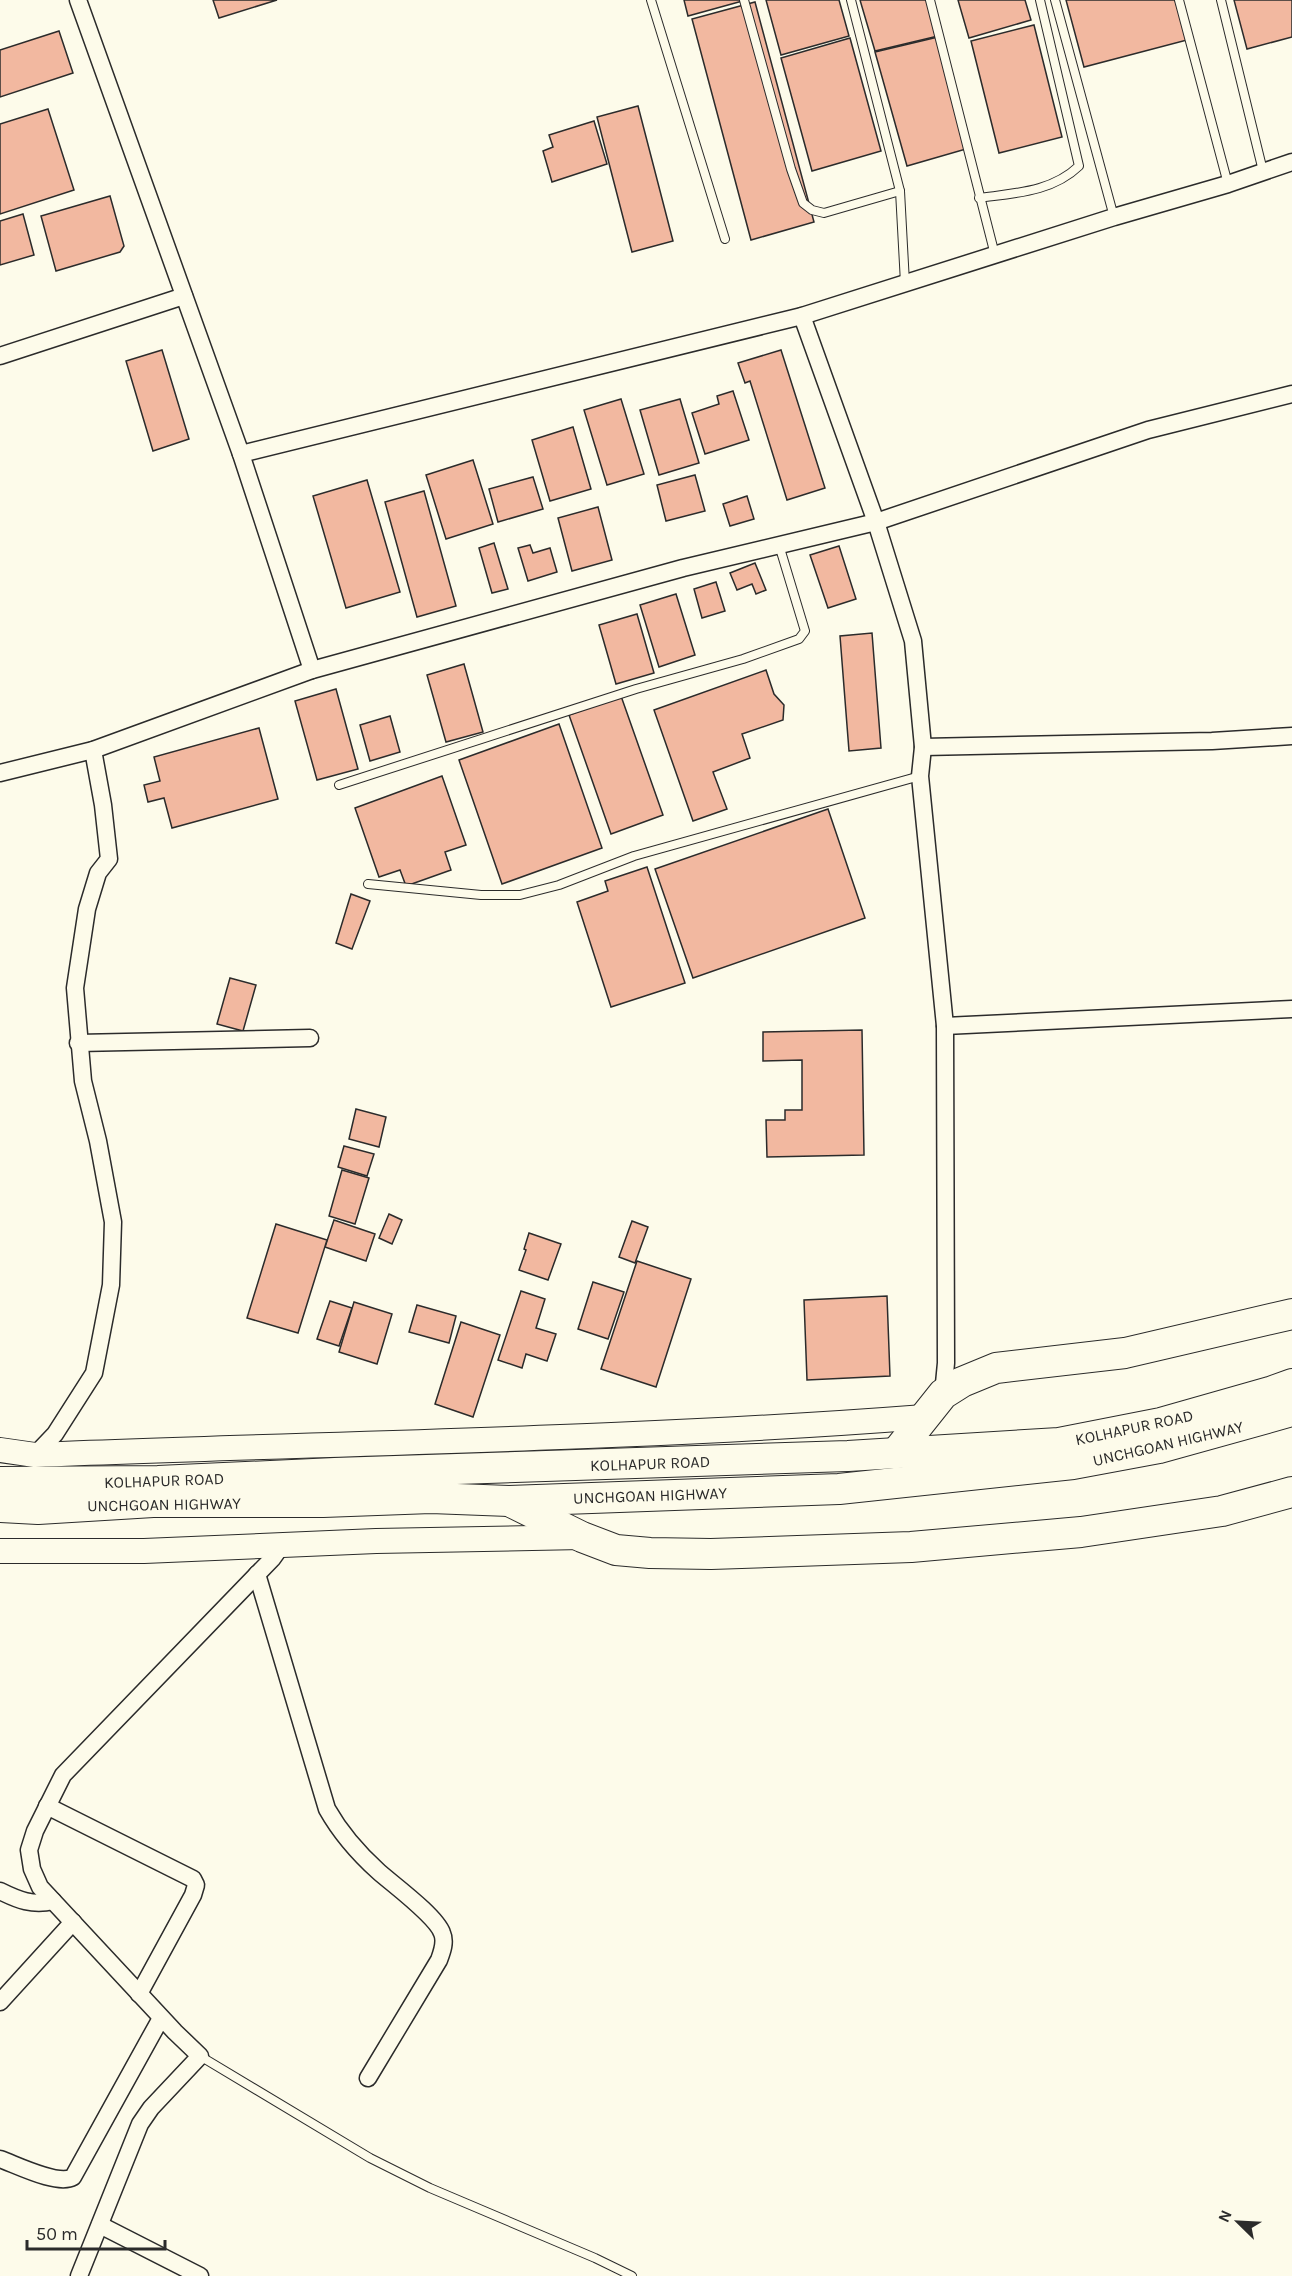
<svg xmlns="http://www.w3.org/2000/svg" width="1292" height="2276" font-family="Karla,sans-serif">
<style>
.building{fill:#f2b8a0;stroke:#2b2b2b;stroke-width:1.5}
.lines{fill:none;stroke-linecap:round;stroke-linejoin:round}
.lane-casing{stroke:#2b2b2b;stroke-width:10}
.street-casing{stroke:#2b2b2b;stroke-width:19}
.secondary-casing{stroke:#2b2b2b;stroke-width:26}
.highway-casing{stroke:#2b2b2b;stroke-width:32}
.lane{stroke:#fdfbea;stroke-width:8}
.street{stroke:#fdfbea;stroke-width:16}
.secondary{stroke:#fdfbea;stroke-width:24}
.highway{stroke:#fdfbea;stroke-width:30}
.labels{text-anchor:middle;stroke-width:4.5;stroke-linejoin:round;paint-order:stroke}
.street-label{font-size:16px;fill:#2b2b2b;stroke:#fdfbea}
</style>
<rect width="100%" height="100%" fill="#fdfbea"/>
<g class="building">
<polygon points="213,0 277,0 219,18"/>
<polygon points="684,0 746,0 688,16"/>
<polygon points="766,0 839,0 849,36 781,55"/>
<polygon points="860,0 929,0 938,36 875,51"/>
<polygon points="958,0 1025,0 1031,20 969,38"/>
<polygon points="1066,0 1175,0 1187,40 1084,67"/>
<polygon points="1234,0 1292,0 1292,37 1247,49"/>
<polygon points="755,2 814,222 751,240 692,19"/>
<polygon points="1034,25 1062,137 999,153 971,41"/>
<polygon points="59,31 73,73 0,97 0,50"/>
<polygon points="938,37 966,149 907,166 875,52"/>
<polygon points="850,38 881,151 812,171 781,58"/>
<polygon points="638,106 673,241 632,252 597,117"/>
<polygon points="48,109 74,190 0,214 0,124"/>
<polygon points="594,121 607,164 552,182 543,151 553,147 549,135"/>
<polygon points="110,196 124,246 120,252 56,271 41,216"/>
<polygon points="23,214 34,255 0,265 0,221"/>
<polygon points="162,350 189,439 153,451 126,361"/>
<polygon points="781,350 825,488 787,500 750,381 745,383 738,363"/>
<polygon points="733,391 749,440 705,454 692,413 719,404 717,396"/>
<polygon points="621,399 644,474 607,485 584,410"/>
<polygon points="680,399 699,463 659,475 640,410"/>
<polygon points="573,427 591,489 550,501 532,440"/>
<polygon points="473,460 493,524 446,539 426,475"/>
<polygon points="695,475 705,511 666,521 657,485"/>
<polygon points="533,477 543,509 498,522 489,489"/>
<polygon points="367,480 400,592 346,608 313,496"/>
<polygon points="424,491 456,606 417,617 385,502"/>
<polygon points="747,496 754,519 730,526 723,504"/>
<polygon points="598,507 612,560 572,571 558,518"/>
<polygon points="494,543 508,589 492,593 479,548"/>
<polygon points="530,545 533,553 550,548 557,572 528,581 518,548"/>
<polygon points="839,546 856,599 828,608 810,555"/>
<polygon points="755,563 766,590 756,594 752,584 737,590 730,573"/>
<polygon points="716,582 725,611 702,618 694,589"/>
<polygon points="676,594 695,655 659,667 640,605"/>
<polygon points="637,614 654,673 616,684 599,625"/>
<polygon points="872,633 881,748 849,751 840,636"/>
<polygon points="464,664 483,732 446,742 427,675"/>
<polygon points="766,670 774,694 784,705 783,720 742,734 750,758 713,772 727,809 693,821 654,710"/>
<polygon points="336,689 358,769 317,780 295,701"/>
<polygon points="621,696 663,815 611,834 569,715"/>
<polygon points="390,716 400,752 370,761 360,725"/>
<polygon points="559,724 602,848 502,884 459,760"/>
<polygon points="259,728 278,799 172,828 164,798 148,802 144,785 160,781 154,757"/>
<polygon points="442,776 466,845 445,852 451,870 406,886 400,870 379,877 355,808"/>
<polygon points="828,809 865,918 693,978 655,869"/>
<polygon points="647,867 685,983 611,1007 577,902 608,891 605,881"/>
<polygon points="351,894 370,901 352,949 336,943"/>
<polygon points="230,978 256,985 243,1031 217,1024"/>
<polygon points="862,1030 864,1155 767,1157 766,1120 785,1120 785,1110 802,1110 802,1060 763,1061 763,1032"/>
<polygon points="356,1109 386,1117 379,1147 349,1139"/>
<polygon points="344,1146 374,1154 367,1176 338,1167"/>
<polygon points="342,1170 369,1178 355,1224 329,1216"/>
<polygon points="389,1214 402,1220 392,1244 379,1238"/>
<polygon points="334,1220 375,1234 366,1261 325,1247"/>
<polygon points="632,1221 648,1227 635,1263 619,1257"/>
<polygon points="276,1224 327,1240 298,1333 247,1318"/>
<polygon points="529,1233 561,1244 548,1280 519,1270 526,1250 524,1249"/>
<polygon points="637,1261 691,1279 656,1387 601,1369"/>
<polygon points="593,1282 624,1292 608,1339 578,1329"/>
<polygon points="521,1291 545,1299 536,1328 556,1334 547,1361 526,1354 522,1368 498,1360"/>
<polygon points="887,1296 890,1376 807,1380 804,1300"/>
<polygon points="330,1301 352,1308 339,1346 317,1339"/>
<polygon points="354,1302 392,1314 377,1364 339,1352"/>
<polygon points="417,1305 456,1316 449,1343 409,1332"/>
<polygon points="461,1322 500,1335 473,1417 435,1404"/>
</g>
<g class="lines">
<g class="lane-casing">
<g id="lane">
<polyline points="651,0 725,239"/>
<polyline points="744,0 791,169 803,203 812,210 824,213 900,191"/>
<polyline points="851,0 900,191 905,283"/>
<polyline points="930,0 995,255"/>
<polyline points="1055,0 1114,217"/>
<polyline points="1179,0 1228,184"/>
<polyline points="1221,0 1263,171"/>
<path d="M979,198C1015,193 1052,192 1079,166L1040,0"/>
<polyline points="339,785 636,689 743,659 799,639 805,631 779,545"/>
<polyline points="368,884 481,895 520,895 559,885 634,856 920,776"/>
<polyline points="200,2056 370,2158 430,2188 595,2258 632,2276"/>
</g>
</g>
<g class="street-casing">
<g id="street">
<polyline points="78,0 241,454 312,670"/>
<polyline points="802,316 876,522 913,641 923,747 920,776 945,1026 946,1363 943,1394"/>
<polyline points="0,356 184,296"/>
<polyline points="241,454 802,316 1114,217 1228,184 1292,162"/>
<polyline points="923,747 1212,741 1292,736"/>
<polyline points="0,773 93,750 312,670 683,568 876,522 1148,430 1292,394"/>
<polyline points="945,1026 1292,1009"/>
<polyline points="78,1043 310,1038"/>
<polyline points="35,1455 55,1434 94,1373 111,1285 113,1222 98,1141 83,1081 75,988 87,909 98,873 109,859 103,805 93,750"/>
<path d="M257,1574L327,1809C340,1832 359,1854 379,1872C395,1886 436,1916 442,1933C446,1942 442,1952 439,1960L368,2078"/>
<polyline points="47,1806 193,1879 196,1885 193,1895 139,1994"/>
<path d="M0,1891C18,1900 33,1906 53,1901"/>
<polyline points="0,2002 73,1922"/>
<path d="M0,2159C17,2165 58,2186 73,2177L161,2018"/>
<polyline points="100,2225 200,2276"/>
<polyline points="79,2276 140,2124 151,2108 200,2056 175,2032 40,1887 32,1869 29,1850 35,1831 63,1775 272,1559 282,1545"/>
</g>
</g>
<g class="secondary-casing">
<g id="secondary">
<path d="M0,1450L35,1455C332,1443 628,1440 924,1417"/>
<polyline points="0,1551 144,1551 376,1541 582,1537"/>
</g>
</g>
<g class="highway-casing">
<g id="highway">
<polyline points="896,1453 943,1394 962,1382 996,1368 1125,1353 1292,1314"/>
<polyline points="0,1482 158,1481 335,1473 848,1456 1059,1443 1161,1423 1270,1392 1292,1384"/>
<polyline points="513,1503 582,1537 616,1550 650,1553 711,1554 911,1547 1081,1532 1222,1511 1292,1492"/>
<polyline points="0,1507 38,1509 153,1502 323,1502 431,1498 509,1501 839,1489 1073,1464 1159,1448 1292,1411"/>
</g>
</g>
<use href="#lane" class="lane"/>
<use href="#street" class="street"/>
<use href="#secondary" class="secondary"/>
<use href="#highway" class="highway"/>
</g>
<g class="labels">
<g class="street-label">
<text transform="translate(1134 1427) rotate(-12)" y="6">KOLHAPUR ROAD</text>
<text transform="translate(1168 1443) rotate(-13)" y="6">UNCHGOAN HIGHWAY</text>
<text transform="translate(650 1463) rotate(-2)" y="6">KOLHAPUR ROAD</text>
<text transform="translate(164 1480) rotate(-2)" y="6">KOLHAPUR ROAD</text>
<text transform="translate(650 1495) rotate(-2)" y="6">UNCHGOAN HIGHWAY</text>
<text transform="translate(164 1504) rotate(-1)" y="6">UNCHGOAN HIGHWAY</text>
</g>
</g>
<g transform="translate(1238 2222) rotate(294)" stroke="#fdfbea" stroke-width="4.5" paint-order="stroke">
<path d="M0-4.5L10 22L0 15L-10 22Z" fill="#2b2b2b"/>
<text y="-9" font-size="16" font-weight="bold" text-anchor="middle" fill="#2b2b2b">N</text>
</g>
<path d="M27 2240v9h138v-9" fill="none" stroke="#2b2b2b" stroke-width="3"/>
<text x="36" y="2240" font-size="18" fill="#2b2b2b" stroke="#fdfbea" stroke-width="4.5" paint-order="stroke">50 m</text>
</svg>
